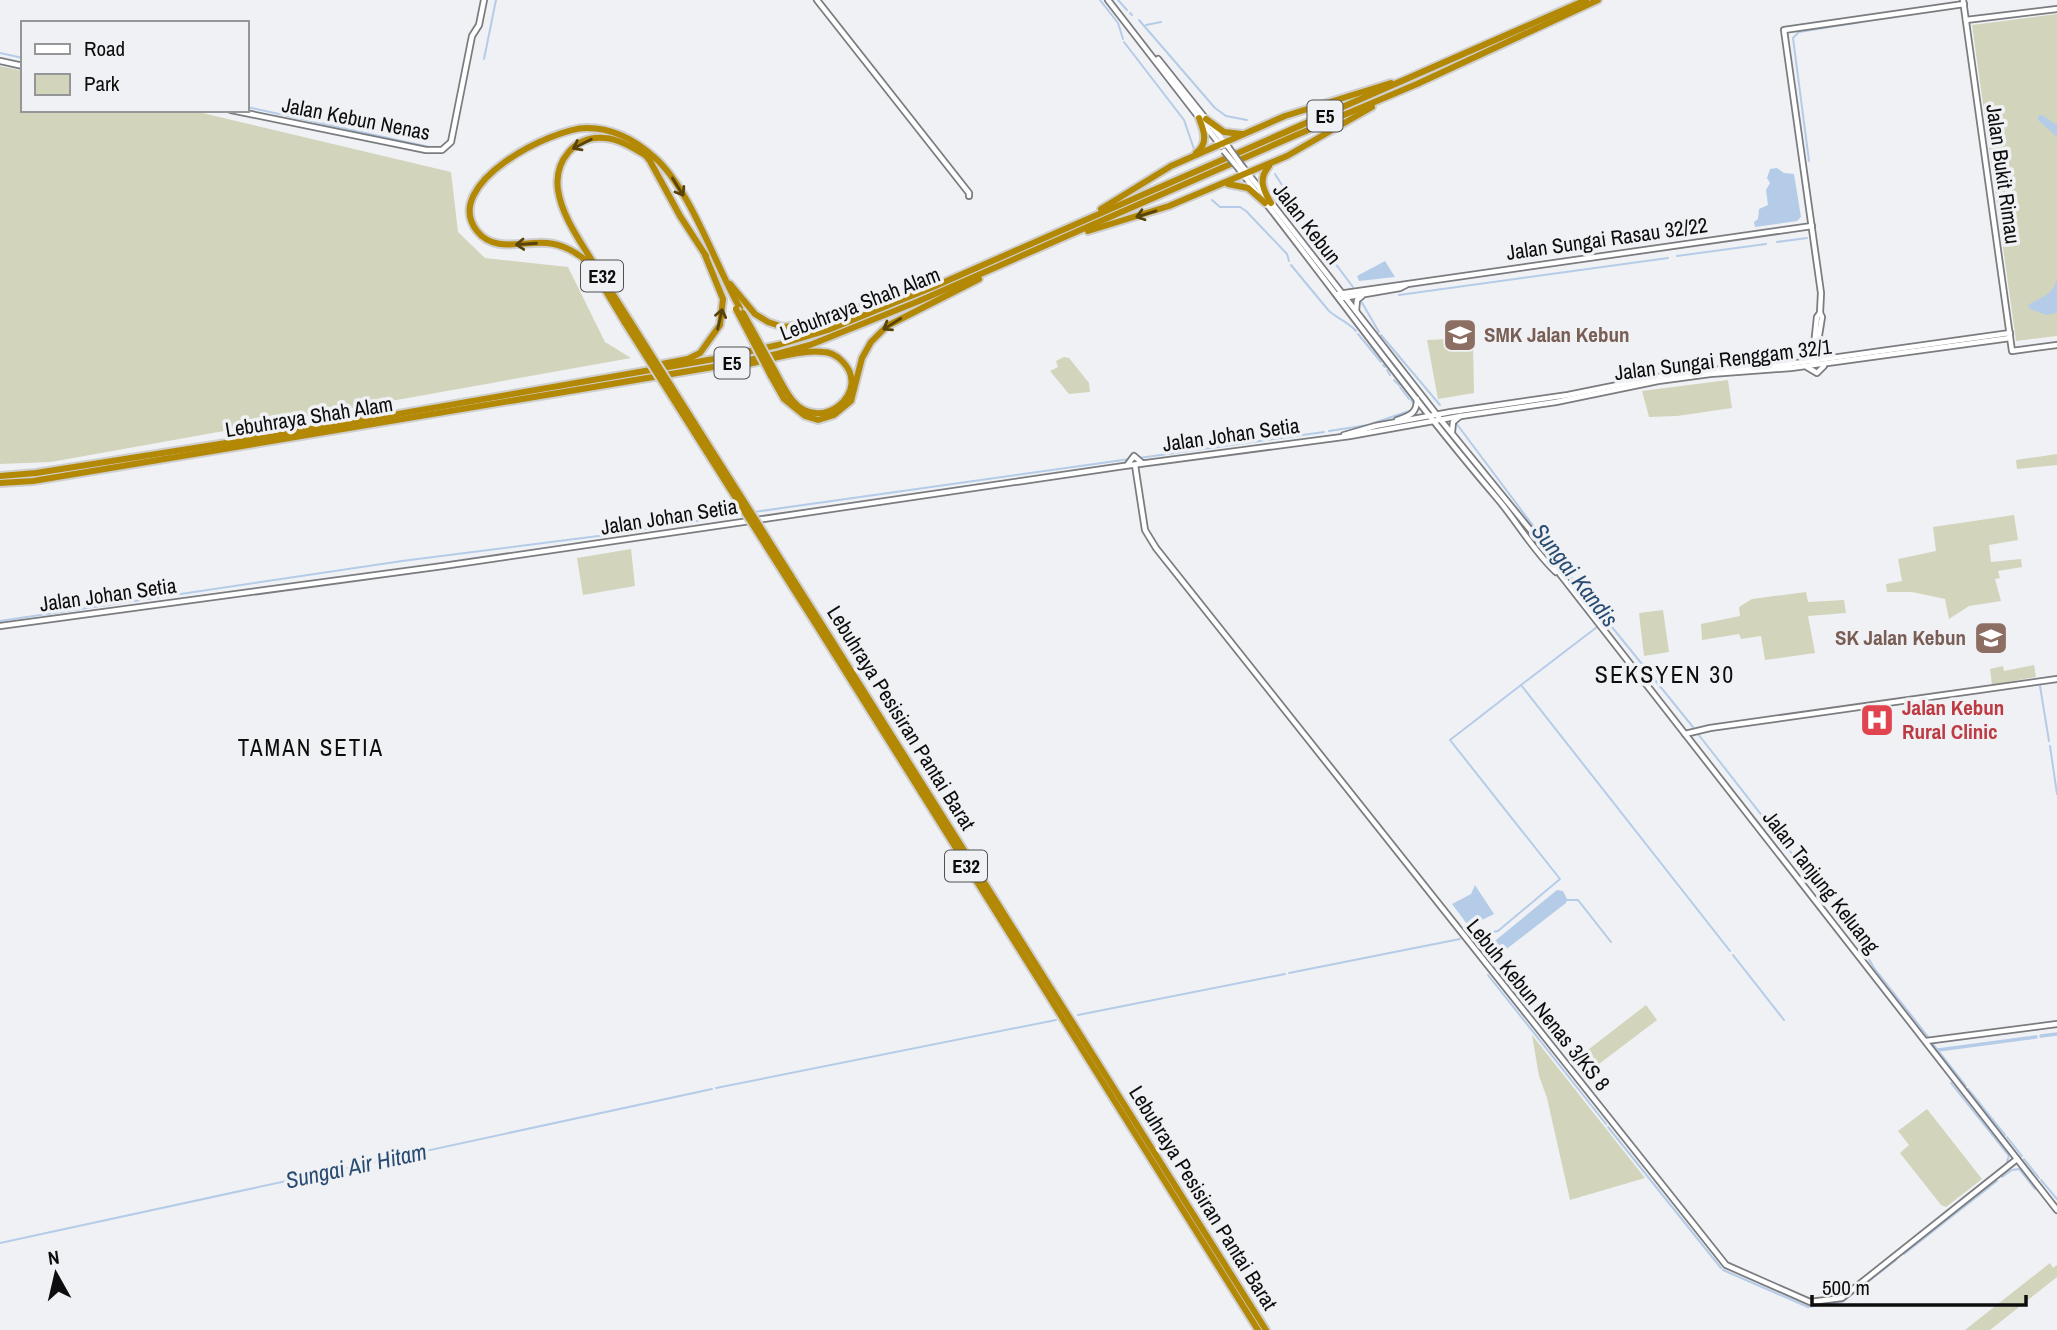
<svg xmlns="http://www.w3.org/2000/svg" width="2057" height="1330" font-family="'Archivo Narrow',sans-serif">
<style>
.green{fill:#d2d5bb}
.water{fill:#b5cce8}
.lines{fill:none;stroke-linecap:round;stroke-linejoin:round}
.stream{stroke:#b5cce8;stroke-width:2}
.canal{stroke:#b5cce8;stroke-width:3.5}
.secondary-casing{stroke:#7b7c7f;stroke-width:8}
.highway-casing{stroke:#cfcfcf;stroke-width:10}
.secondary{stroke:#fff;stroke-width:4.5}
.highway{stroke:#b38804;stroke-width:6}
.secondary-bridge-casing{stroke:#7b7c7f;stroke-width:8;stroke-linecap:butt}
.highway-bridge-casing{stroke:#cfcfcf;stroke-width:10;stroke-linecap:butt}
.secondary-bridge{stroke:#fff;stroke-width:4.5}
.highway-bridge{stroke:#b38804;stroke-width:6}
.oneway{stroke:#58440a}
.labels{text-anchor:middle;stroke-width:7;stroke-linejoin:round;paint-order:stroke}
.shield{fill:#f0f1f4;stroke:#515153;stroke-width:2}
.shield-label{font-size:19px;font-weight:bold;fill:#0d0d0e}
.street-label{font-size:21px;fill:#0d0d0e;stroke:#f0f1f4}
.education-label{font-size:21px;font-weight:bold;fill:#785e54;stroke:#f0f1f4;text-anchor:start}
.health-label{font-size:21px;font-weight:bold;fill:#be3a42;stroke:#f0f1f4;text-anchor:start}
.water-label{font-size:23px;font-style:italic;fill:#284b71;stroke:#f0f1f4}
.neighbourhood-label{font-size:23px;letter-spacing:2px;fill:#0d0d0e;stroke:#f0f1f4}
.quarter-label{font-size:24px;letter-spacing:2px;fill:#0d0d0e;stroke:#f0f1f4}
</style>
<rect width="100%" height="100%" fill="#f0f1f4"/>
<g class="green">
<polygon points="2057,14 2057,336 2016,341 1972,25"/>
<polygon points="0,66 23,71 23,110 190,110 451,172 458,232 485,258 568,267 605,342 631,358 51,462 0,464"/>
<polygon points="1473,338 1474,393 1438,399 1427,340"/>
<polygon points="1064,357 1069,358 1089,383 1090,392 1069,394 1050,371 1058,367 1056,361"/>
<polygon points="1728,380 1732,408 1677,416 1649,417 1642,391"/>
<polygon points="2057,454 2057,465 2017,469 2016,460"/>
<polygon points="2014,515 2018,540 1989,545 1991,562 2021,559 2022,567 1998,571 2000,578 1995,579 2001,601 1969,606 1949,619 1945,599 1912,592 1887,592 1886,584 1902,581 1898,559 1936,551 1933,527"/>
<polygon points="631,549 635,586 583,595 577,558"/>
<polygon points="1806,592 1808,602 1844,600 1846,613 1808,616 1815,653 1765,660 1761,636 1741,639 1739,634 1702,640 1701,624 1740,616 1739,607 1752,599"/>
<polygon points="1663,610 1669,652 1644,656 1639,613"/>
<polygon points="2034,665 2036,677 1992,685 1990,669 2003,666 2004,671"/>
<polygon points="1646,1005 1657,1020 1591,1070 1580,1056"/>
<polygon points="1532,1035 1645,1178 1570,1200 1547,1098 1539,1076"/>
<polygon points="1927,1109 1982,1179 1946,1207 1941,1205 1900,1153 1909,1145 1898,1131"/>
<polygon points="2050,1263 2053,1268 2057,1265 2057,1277 1990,1330 1965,1330"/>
</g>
<g class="water">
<polygon points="2042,115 2057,125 2057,137 2038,120 2038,116"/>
<polygon points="1777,168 1784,173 1794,174 1801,217 1797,221 1755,227 1754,222 1758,219 1759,209 1768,205 1766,190 1770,183 1767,178 1770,169"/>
<polygon points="1385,261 1395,277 1359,281 1357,276"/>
<path d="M2057,279V313L2046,315L2030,309L2028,305C2041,297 2052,296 2057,279Z"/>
<polygon points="1475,885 1494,914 1480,921 1467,924 1452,904 1471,894"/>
<polygon points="1557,890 1563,891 1567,899 1566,903 1500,954 1493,954 1483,944 1484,941 1496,940"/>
</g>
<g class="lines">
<g class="stream">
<polyline points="1100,0 1118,23 1123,39"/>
<polyline points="1118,0 1127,10"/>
<polyline points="1130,13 1132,15"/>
<polyline points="1139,20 1215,108 1226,116 1247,120"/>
<polyline points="1146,25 1161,22"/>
<polyline points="1124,42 1184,120 1194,149"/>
<polyline points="0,53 23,58"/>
<polyline points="484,59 496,0"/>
<polyline points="247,107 434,148"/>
<polyline points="1809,161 1793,38 1799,32 1861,22"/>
<polyline points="1275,174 1310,230 1353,287"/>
<polyline points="1212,200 1220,207 1240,207 1246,211 1287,254 1289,261"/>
<polyline points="1777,242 1807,238"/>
<polyline points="1677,256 1766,244"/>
<path d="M1291,265L1329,311C1338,319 1347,321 1356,331"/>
<polyline points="1399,295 1668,258"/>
<polyline points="1361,301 1379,332"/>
<polyline points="1358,334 1381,362"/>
<polyline points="1381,335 1440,405"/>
<polyline points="1383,365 1385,367"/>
<polyline points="1387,370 1390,375"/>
<polyline points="1394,380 1399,385"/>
<polyline points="1400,387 1409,399"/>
<polyline points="1411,400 1415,406"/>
<polyline points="1456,423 1573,579 1693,727"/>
<polyline points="1329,431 1368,425 1412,410"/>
<polyline points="1139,458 1324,432"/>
<polyline points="754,512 1130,459"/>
<polyline points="0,621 402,561 606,535 742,514"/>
<polyline points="1521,685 1597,627"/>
<polyline points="2040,686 2049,741"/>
<polyline points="1698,734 1800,864 1859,942 1874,968 1929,1038"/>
<polyline points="2050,746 2057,794"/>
<polyline points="1566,900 1578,900 1611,942"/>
<polyline points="1471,937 1498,931 1560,879 1450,740 1521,685 1730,951"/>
<polyline points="1733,955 1784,1020"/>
<polyline points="1289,973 1460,939"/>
<polyline points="1488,975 1606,1124"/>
<polyline points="1078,1015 1285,974"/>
<polyline points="1933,1044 1966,1086"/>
<polyline points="1951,1083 2009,1156 2007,1161"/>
<polyline points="716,1088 1056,1020"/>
<polyline points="1968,1089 2005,1135"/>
<polyline points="1608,1127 1721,1268"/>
<polyline points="2007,1137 2022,1156"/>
<polyline points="2024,1159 2039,1178"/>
<polyline points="2002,1177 2012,1170 2019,1169 2035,1189"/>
<polyline points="2041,1180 2057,1199"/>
<polyline points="0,1243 712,1089"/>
<polyline points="1904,1254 1997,1181"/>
<polyline points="1723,1270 1808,1307 1842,1302 1896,1260"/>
</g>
<g class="canal">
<polyline points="2041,1036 2057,1034"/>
<polyline points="1938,1050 2036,1037"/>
</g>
<g class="secondary-casing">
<g id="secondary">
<polyline points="817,0 969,193 969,196"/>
<polyline points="1108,0 1221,146"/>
<polyline points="1963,0 2012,351 2057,345"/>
<polyline points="1966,20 2057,9"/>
<polyline points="1158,59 1229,148"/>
<polyline points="0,61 23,66"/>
<polyline points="231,110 426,150 442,150 451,142 472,36 479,25 484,0"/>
<polyline points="1242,166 1264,194"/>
<polyline points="1239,169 1257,193"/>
<polyline points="1270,201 1440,419 1545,548 1560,574 2057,1210"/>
<path d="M1265,202C1342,301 1415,402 1496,497C1516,520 1534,552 1556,572"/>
<polyline points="1338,294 1812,226"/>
<polyline points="1342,298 1400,288 1406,285"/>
<polyline points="1356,311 1357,300 1362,296"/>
<polyline points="1815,360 1822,317 1820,313"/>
<polyline points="1815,361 1813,355 1817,317 1820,313 1821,293 1784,30 1964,4"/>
<polyline points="1807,367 1817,373 1824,366"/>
<path d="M1397,420C1409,416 1417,414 1417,399"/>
<polyline points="1452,432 1453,422 1460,416"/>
<polyline points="1344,435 1375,426 1451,412 1568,395 1657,377 1709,370 1767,367 2010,333"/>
<polyline points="1128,464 1134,456 1142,463"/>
<polyline points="1135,465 1145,530 1156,548 1726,1265 1810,1302 1842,1298 2017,1159"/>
<polyline points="0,626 443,566 1124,466 1350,436 1461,416 1556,402 1658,381 1710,374 1791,368 2010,338"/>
<polyline points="1685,734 1710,728 2057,679"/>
<polyline points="1926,1041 2057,1024"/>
</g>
</g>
<g class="highway-casing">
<g id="highway">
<polyline points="1206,119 1224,132 1242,134"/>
<polyline points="643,152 650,161 680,216 706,256"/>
<path d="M1196,153C1209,143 1204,131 1199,118"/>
<path d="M1269,166C1258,179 1263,190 1271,203"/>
<polyline points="1228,184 1248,188 1265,203"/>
<polyline points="1101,209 1171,166 1285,116 1391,83"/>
<polyline points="1088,231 1169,206 1287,156 1372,107"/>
<path d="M594,264C581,242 562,217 558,190C554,162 574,135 605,138C619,139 633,148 645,155"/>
<polyline points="730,284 755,314 768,322 783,327 808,324 923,287"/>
<polyline points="609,288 630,321"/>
<path d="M625,323L589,263C578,253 562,244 547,243C523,241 494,253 477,231C440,184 552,128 587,128C613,128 635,140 654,157C690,188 715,265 740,308"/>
<polyline points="662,364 688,359 700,353 720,325 723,299 705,255"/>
<path d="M743,365C767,361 800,349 823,352C831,352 837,356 842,361C873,391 821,435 793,401C786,393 781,382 776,373"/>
<polyline points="771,376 784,399 805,416 818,420 834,415 851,401 862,358 871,342 887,326 979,279"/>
<polyline points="0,476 36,473 277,435 714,359 778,345 828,330 933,287 1586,0"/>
<polyline points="0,483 33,481 725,365 777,354 810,345 919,301 1294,136 1417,84 1598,0"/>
<polyline points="819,620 1266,1330"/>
<polyline points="815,623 1258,1330"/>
</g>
</g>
<use href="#secondary" class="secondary"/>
<use href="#highway" class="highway"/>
<g class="secondary-bridge-casing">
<g id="secondary-bridge">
<polyline points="1229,148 1242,166"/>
<polyline points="1224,151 1239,169"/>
</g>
</g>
<g class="highway-bridge-casing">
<g id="highway-bridge">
<polyline points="736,309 771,376"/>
<polyline points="743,313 776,373"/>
<polyline points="630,321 819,620"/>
<polyline points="625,323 815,623"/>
</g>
</g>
<use href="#secondary-bridge" class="secondary-bridge"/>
<use href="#highway-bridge" class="highway-bridge"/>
</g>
<defs><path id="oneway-shaft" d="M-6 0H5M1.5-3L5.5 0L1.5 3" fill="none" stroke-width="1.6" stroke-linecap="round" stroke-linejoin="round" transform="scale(1.75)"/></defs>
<g class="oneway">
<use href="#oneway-shaft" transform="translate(582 144) rotate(153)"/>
<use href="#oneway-shaft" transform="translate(678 187) rotate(58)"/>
<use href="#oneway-shaft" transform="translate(1146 214) rotate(163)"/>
<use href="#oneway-shaft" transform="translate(526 244) rotate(176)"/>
<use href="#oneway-shaft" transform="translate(720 319) rotate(-77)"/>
<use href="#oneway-shaft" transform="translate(892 324) rotate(148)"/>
</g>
<defs>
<g id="school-square" transform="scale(1.75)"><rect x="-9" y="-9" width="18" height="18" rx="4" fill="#8d6e63" stroke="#f0f1f4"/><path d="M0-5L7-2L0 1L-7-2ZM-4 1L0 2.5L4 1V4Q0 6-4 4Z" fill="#fff"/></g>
<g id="hospital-square" transform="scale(1.75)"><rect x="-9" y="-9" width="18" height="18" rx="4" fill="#e0444e" stroke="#f0f1f4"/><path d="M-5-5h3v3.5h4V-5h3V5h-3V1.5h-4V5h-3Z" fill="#fff"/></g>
</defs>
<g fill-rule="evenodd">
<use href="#school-square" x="1460" y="335"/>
<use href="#school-square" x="1991" y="638"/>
<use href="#hospital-square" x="1877" y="720"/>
</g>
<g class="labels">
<g class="shield">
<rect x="1307.5" y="100.5" width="35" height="31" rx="5"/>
<rect x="581" y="260.5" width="42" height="31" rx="5"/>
<rect x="714.5" y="347.5" width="35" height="31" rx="5"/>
<rect x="945" y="850.5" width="42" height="31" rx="5"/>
</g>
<g class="shield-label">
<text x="1325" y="123">E5</text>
<text x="602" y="283">E32</text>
<text x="732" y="370">E5</text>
<text x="966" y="873">E32</text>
</g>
<g class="street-label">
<text transform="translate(356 119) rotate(11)" y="7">Jalan Kebun Nenas</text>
<text transform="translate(2003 174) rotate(82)" y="7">Jalan Bukit Rimau</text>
<text transform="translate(1307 224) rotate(52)" y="7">Jalan Kebun</text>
<text transform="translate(1607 239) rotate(-8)" y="7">Jalan Sungai Rasau 32/22</text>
<text transform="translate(860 304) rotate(-21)" y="7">Lebuhraya Shah Alam</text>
<text transform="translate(1723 360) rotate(-7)" y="7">Jalan Sungai Renggam 32/1</text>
<text transform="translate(309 417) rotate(-9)" y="7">Lebuhraya Shah Alam</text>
<text transform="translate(1231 435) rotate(-8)" y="7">Jalan Johan Setia</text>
<text transform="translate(669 517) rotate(-9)" y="7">Jalan Johan Setia</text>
<text transform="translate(108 595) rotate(-8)" y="7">Jalan Johan Setia</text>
<text transform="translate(901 718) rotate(58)" y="7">Lebuhraya Pesisiran Pantai Barat</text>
<text transform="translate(1821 882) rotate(52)" y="7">Jalan Tanjung Keluang</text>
<text transform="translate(1538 1005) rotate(51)" y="7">Lebuh Kebun Nenas 3/KS 8</text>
<text transform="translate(1203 1198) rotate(58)" y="7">Lebuhraya Pesisiran Pantai Barat</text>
</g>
<g class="education-label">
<text x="1484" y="342">SMK Jalan Kebun</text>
<text x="1966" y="645" text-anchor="end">SK Jalan Kebun</text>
</g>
<g class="health-label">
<text x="1902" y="715">Jalan Kebun<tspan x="1902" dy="24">Rural Clinic</tspan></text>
</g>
<g class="water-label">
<text transform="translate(1575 575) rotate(52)" y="8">Sungai Kandis</text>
<text transform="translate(356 1166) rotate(-12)" y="8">Sungai Air Hitam</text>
</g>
<g class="neighbourhood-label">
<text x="311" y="756">TAMAN SETIA</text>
</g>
<g class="quarter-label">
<text x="1665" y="683">SEKSYEN 30</text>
</g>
</g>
<rect x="21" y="21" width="228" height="91" fill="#f0f1f4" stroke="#959698" stroke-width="2"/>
<rect x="35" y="44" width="35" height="10" fill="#ffffff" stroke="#959698" stroke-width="2"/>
<text x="84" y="56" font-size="21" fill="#0d0d0e">Road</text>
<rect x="35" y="74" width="35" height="21" fill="#d2d5bb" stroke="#959698" stroke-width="2"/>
<text x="84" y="91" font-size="21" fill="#0d0d0e">Park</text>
<g transform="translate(56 1274) rotate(352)" stroke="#f0f1f4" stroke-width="5" paint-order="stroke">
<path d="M0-5L12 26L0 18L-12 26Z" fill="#0d0d0e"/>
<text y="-10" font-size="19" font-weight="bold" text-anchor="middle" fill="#0d0d0e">N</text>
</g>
<path d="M1812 1295v10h214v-10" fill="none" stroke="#0d0d0e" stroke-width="3.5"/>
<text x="1822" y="1295" font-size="21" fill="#0d0d0e" stroke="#f0f1f4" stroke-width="5" paint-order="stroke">500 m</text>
</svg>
